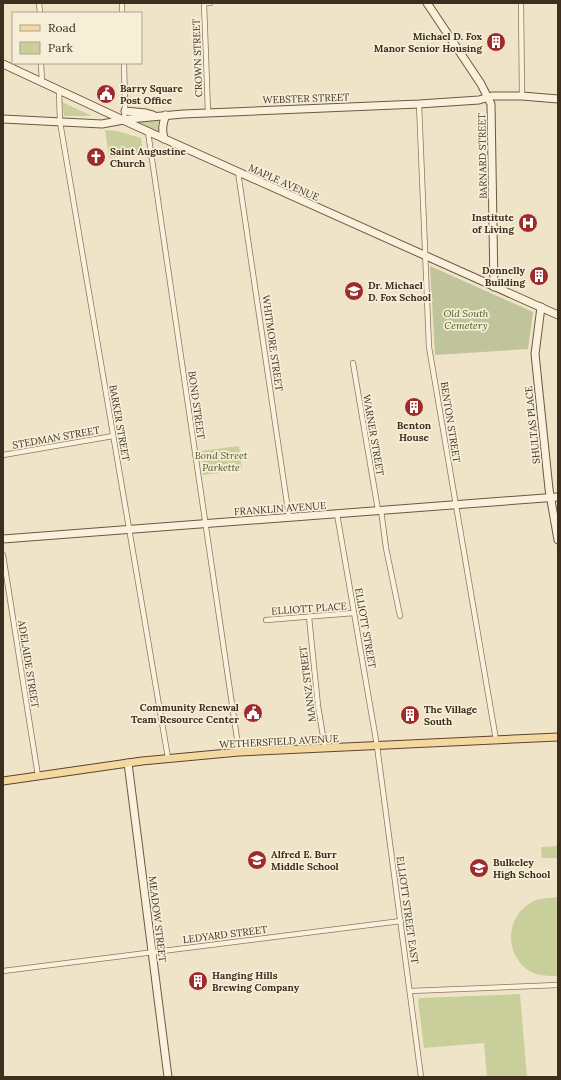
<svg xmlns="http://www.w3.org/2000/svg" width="561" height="1080" font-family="Lora,serif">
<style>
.green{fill:#c9cf9b}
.cemetery{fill:#bfc49a}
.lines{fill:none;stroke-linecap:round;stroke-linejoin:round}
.street-casing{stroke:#8d765c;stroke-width:6}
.secondary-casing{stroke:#6f573f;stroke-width:9}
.primary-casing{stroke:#5b4430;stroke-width:9}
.street{stroke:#faf1dc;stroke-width:4.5}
.secondary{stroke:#faf1dc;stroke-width:7}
.primary{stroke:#f3d9a0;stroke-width:7}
.labels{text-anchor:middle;stroke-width:3.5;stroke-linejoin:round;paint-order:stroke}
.poi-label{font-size:10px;font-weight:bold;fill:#3d2e20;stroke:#f7eed8;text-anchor:start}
.street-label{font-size:10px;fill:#3d2e20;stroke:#f7eed8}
.park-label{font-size:10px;font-style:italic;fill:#4d5a26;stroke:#f7eed8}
</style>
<rect width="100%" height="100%" fill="#f0e4c8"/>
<g class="green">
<polygon points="62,102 90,115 91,116 64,116"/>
<polygon points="160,119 158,125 159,132 137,122 137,121"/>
<polygon points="105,130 117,131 141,138 143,153 109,158"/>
<polygon points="239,446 242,470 203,475 200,451"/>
<polygon points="558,846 558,858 542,858 541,847"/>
<path d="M558,897V976C549,976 539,976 531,972C503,956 505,914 534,901C541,898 550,898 558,897Z"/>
<polygon points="520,994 527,1077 487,1077 484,1043 424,1048 418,1001 420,998"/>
</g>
<polygon class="cemetery" points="430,266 533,312 528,349 435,355"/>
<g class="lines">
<g class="street-casing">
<g id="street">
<polyline points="39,3 40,13"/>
<polyline points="122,3 122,13"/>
<polyline points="204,3 208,112"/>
<polyline points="204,3 210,3"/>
<polyline points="521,3 522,96"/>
<polyline points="41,63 42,82"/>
<polyline points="59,91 60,122 168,758"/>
<polyline points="419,104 429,347 496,740"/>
<polyline points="124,120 125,106 124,63"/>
<polyline points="148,132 239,752"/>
<polyline points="238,172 289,517"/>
<polyline points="353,363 378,510"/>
<polyline points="3,455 113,436"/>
<polyline points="381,510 386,548 400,616"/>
<polyline points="337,514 377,746 421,1077"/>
<polyline points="3,555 38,776"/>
<polyline points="309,617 318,706 325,748"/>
<polyline points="266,620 354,613"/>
<polyline points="3,971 401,921"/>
<polyline points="410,991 558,985"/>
</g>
</g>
<g class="secondary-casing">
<g id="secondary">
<polyline points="427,3 481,84 491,104 494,287"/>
<polyline points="3,64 138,127 558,315"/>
<polyline points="125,111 146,113 153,115"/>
<polyline points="3,119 102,124 129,119 183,114 419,104 479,100 492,96 522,96 558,99"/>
<path d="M164,139C162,130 162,124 166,115"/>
<polyline points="541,307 535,354 549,489 558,540"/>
<polyline points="3,539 558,497"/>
<polyline points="128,763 168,1077"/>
</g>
</g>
<g class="primary-casing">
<polyline id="primary" points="3,781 142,761 239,752 558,737"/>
</g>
<use href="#street" class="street"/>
<use href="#secondary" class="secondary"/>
<use href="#primary" class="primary"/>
</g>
<defs>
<g id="building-disc" transform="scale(1)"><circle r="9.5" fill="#9e2a2b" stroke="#f7eed8"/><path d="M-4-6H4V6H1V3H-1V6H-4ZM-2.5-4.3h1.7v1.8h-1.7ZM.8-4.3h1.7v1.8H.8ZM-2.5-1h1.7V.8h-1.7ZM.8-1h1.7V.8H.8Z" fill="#fff"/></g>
<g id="civic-disc" transform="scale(1)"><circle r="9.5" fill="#9e2a2b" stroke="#f7eed8"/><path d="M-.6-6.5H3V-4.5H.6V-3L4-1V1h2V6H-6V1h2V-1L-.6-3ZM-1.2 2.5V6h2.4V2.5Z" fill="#fff"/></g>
<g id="church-disc" transform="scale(1)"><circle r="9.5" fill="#9e2a2b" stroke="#f7eed8"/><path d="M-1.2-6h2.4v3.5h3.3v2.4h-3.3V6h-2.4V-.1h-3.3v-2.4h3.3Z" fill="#fff"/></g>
<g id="hospital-disc" transform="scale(1)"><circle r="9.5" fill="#9e2a2b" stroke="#f7eed8"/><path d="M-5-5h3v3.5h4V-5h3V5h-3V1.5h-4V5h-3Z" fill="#fff"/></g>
<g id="school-disc" transform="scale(1)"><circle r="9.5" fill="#9e2a2b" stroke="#f7eed8"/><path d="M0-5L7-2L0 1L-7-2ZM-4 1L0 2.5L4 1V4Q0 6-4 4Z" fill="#fff"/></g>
</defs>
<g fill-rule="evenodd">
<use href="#building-disc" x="496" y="42"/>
<use href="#civic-disc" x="106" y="94"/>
<use href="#church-disc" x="96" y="157"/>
<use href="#hospital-disc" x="528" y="223"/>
<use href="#building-disc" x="539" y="276"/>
<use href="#school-disc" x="354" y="291"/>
<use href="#building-disc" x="414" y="407"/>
<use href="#civic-disc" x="253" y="713"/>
<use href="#building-disc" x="410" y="715"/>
<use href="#school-disc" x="257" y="860"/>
<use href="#school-disc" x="479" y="868"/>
<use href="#building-disc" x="198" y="981"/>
</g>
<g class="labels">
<g class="poi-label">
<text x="482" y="40" text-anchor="end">Michael D. Fox<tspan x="482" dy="12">Manor Senior Housing</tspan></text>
<text x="120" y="92">Barry Square<tspan x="120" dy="12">Post Office</tspan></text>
<text x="110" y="155">Saint Augustine<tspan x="110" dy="12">Church</tspan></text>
<text x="514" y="221" text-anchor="end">Institute<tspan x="514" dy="12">of Living</tspan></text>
<text x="525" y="274" text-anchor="end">Donnelly<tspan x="525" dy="12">Building</tspan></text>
<text x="368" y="289">Dr. Michael<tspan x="368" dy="12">D. Fox School</tspan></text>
<text x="414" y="429" text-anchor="middle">Benton<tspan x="414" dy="12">House</tspan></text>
<text x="239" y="711" text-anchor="end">Community Renewal<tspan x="239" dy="12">Team Resource Center</tspan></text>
<text x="424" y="713">The Village<tspan x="424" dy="12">South</tspan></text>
<text x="271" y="858">Alfred E. Burr<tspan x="271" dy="12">Middle School</tspan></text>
<text x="493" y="866">Bulkeley<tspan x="493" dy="12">High School</tspan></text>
<text x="212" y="979">Hanging Hills<tspan x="212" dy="12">Brewing Company</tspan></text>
</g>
<g class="street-label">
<text transform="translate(197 58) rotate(-92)" y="4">CROWN STREET</text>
<text transform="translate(306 98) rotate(-2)" y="4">WEBSTER STREET</text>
<text transform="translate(482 156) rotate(-91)" y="4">BARNARD STREET</text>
<text transform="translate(284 182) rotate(24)" y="4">MAPLE AVENUE</text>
<text transform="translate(273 343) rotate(82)" y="4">WHITMORE STREET</text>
<text transform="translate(197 405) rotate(82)" y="4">BOND STREET</text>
<text transform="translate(451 422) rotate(81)" y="4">BENTON STREET</text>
<text transform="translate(120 423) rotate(80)" y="4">BARKER STREET</text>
<text transform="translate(532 425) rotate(-96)" y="4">SHULTAS PLACE</text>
<text transform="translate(374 435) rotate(80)" y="4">WARNER STREET</text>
<text transform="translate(56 437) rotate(-10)" y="4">STEDMAN STREET</text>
<text transform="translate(280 508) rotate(-4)" y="4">FRANKLIN AVENUE</text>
<text transform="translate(309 608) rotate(-4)" y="4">ELLIOTT PLACE</text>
<text transform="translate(366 628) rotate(80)" y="4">ELLIOTT STREET</text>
<text transform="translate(29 664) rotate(81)" y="4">ADELAIDE STREET</text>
<text transform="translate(307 684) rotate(-97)" y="4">MANNZ STREET</text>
<text transform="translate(279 741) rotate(-3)" y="4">WETHERSFIELD AVENUE</text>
<text transform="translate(408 910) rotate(82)" y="4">ELLIOTT STREET EAST</text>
<text transform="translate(158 919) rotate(83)" y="4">MEADOW STREET</text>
<text transform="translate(225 934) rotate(-7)" y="4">LEDYARD STREET</text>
</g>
<g class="park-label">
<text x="466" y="317">Old South<tspan x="466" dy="12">Cemetery</tspan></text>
<text x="221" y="459">Bond Street<tspan x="221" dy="12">Parkette</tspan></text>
</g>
</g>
<rect width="561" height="1080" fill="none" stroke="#3d2e20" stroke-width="8"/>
<rect x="12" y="12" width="130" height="52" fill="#f7eed8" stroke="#ada18e"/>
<rect x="20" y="25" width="20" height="6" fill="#f3d9a0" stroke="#ada18e"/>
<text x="48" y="32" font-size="12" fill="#3d2e20">Road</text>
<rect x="20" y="42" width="20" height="12" fill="#c9cf9b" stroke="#ada18e"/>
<text x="48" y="52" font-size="12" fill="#3d2e20">Park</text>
</svg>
